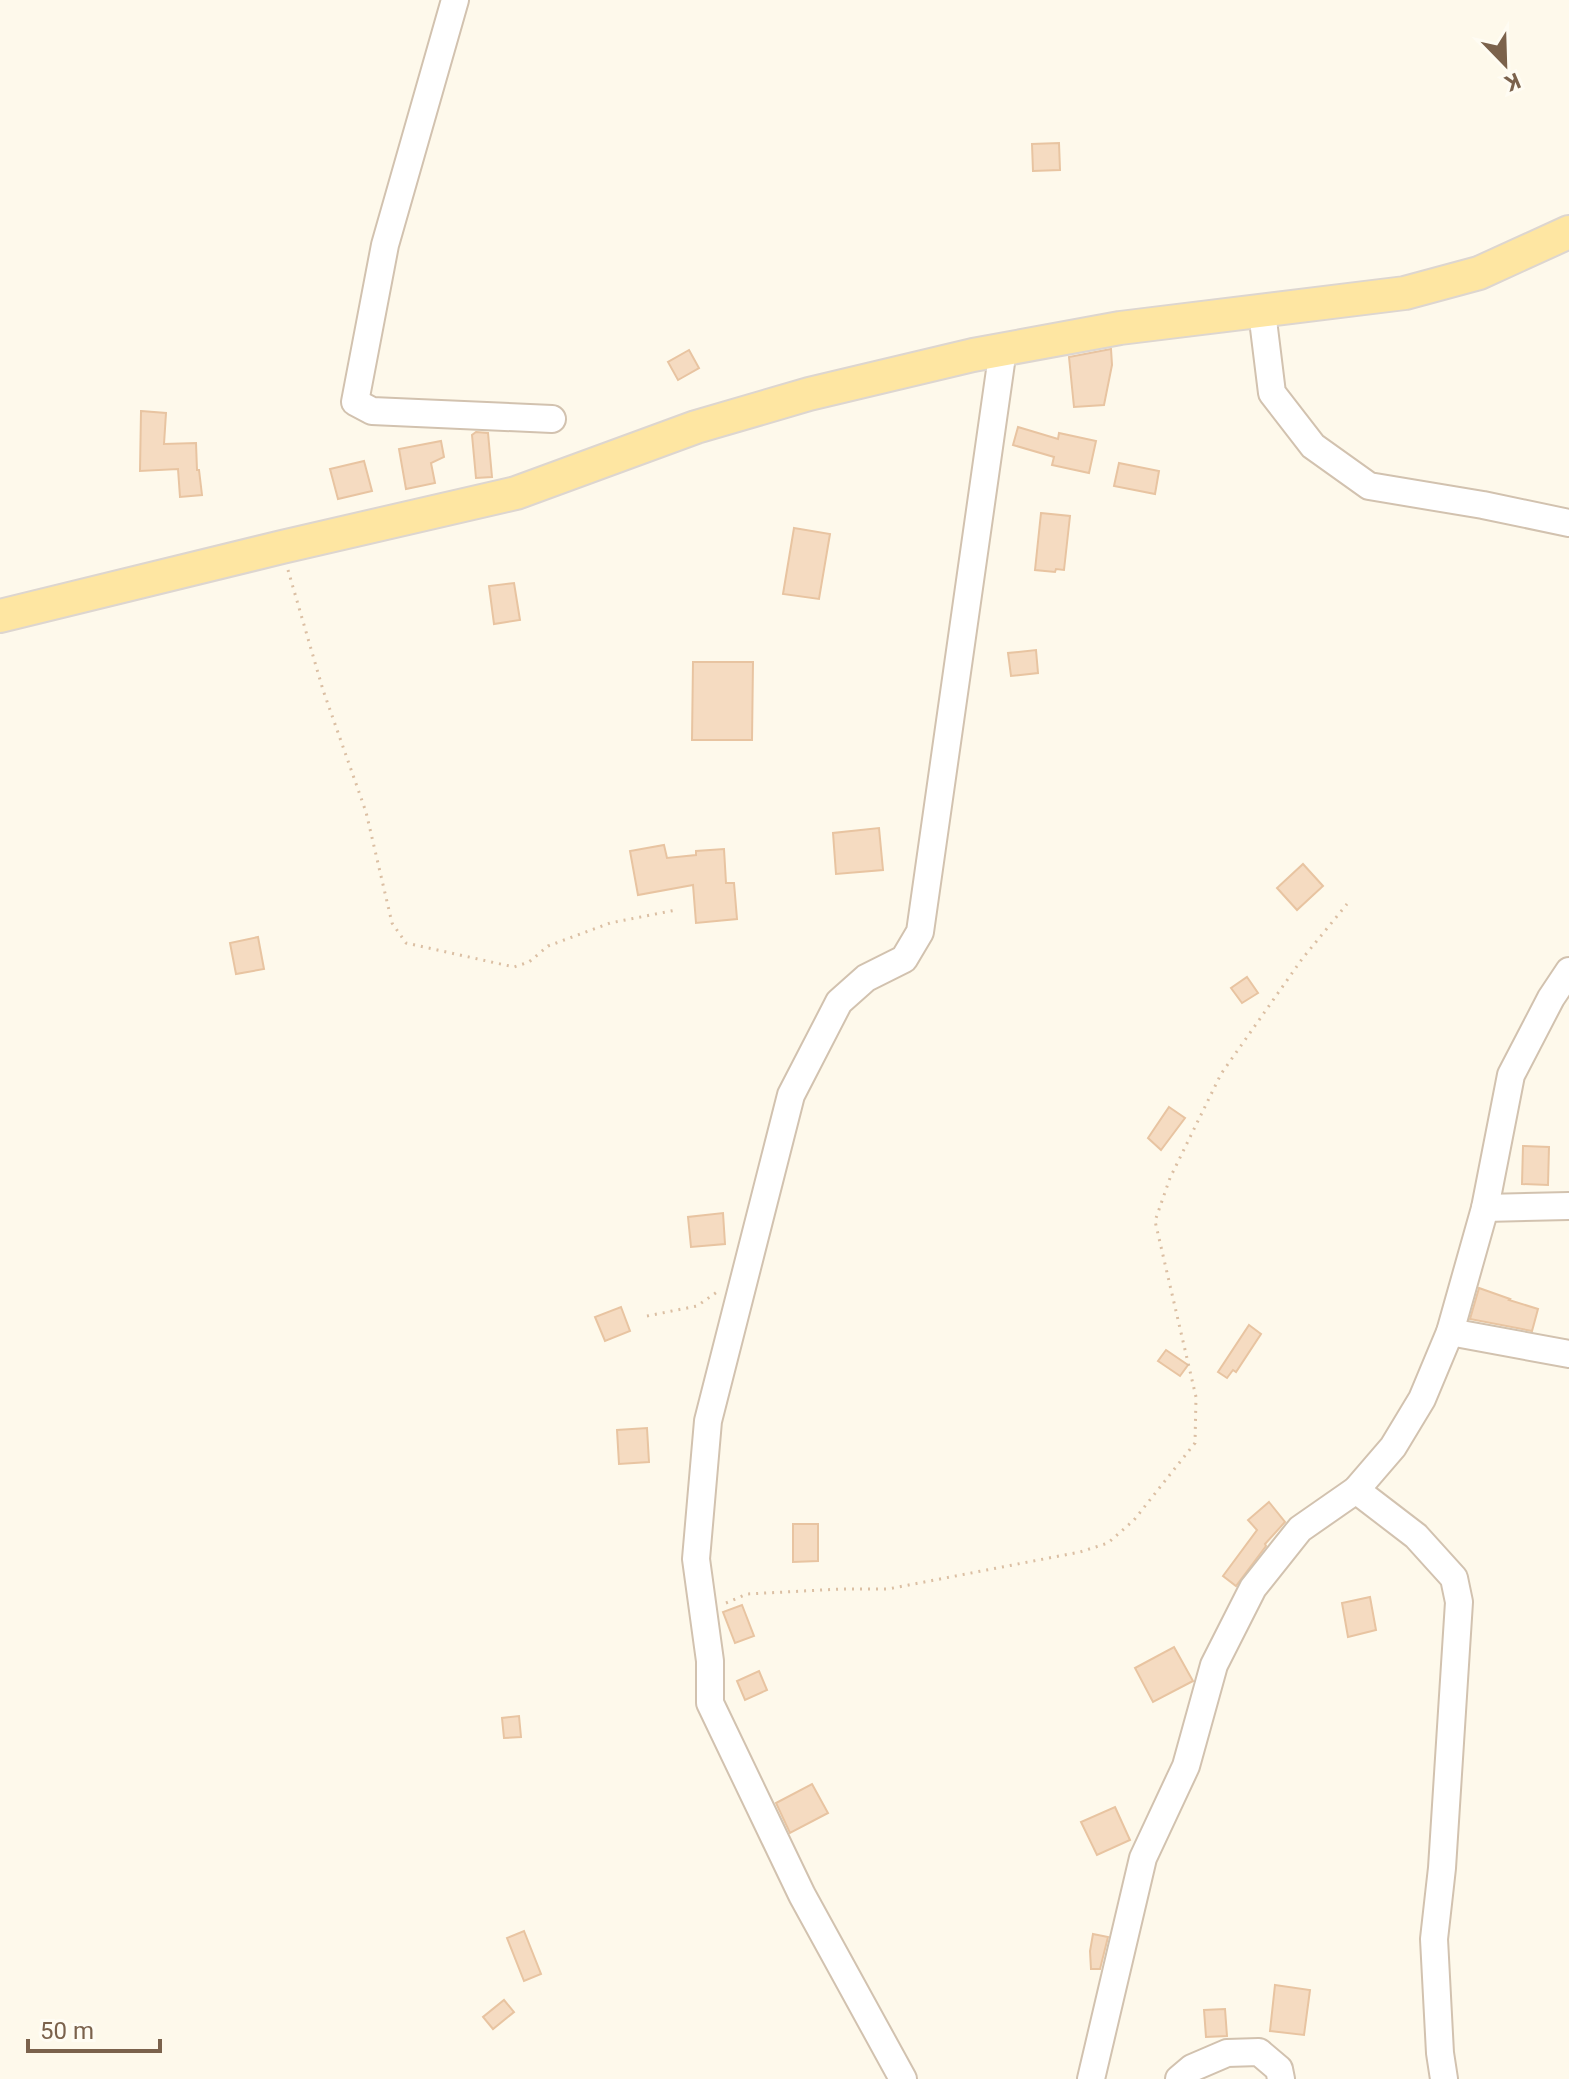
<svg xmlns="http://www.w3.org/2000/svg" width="1569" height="2079" font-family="Roboto,sans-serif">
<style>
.building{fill:#f5dbc1;stroke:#e8c4a1;stroke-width:2}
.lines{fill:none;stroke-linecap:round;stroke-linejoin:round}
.minor-casing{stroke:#d2c2af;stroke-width:30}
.major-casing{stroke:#ddd6d0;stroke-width:36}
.path{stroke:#dbbfa3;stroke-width:3;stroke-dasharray:2 6;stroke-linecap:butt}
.minor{stroke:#fff;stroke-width:26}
.major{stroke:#fee6a2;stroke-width:32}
</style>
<rect width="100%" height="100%" fill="#fef9eb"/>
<g class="building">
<polygon points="1059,143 1060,170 1033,171 1032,144"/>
<polygon points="1111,349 1112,365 1104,405 1074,407 1069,357"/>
<polygon points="689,350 699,368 678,380 668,362"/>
<polygon points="141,411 166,413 164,444 196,443 197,470 199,470 202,495 180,497 178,469 140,471"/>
<polygon points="1018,427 1058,439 1059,433 1096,441 1089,473 1052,465 1054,457 1013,445"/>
<polygon points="476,432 488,433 492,477 476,478 472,435"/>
<polygon points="441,441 444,457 431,463 435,483 406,489 399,449"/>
<polygon points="364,461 372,491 338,499 330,469"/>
<polygon points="1119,463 1159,471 1155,494 1114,486"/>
<polygon points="1041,513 1070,516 1064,570 1056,569 1055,572 1035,570"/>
<polygon points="794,528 830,534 819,599 783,594"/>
<polygon points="514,583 520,620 494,624 489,586"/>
<polygon points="1036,650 1038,673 1011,676 1008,653"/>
<polygon points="693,662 753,662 752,740 692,740"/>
<polygon points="879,828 883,870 836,874 833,833"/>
<polygon points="664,845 667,858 696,855 696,851 724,849 726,883 734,883 737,919 696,923 693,885 638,895 630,851"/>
<polygon points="1303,864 1323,886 1297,910 1277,888"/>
<polygon points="258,937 264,969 236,974 230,943"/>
<polygon points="1247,977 1258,993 1242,1003 1231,988"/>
<polygon points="1169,1107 1185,1118 1161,1150 1148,1138"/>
<polygon points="1523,1146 1549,1147 1548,1185 1522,1184"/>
<polygon points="723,1213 725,1244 691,1247 688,1217"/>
<polygon points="1479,1288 1510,1299 1509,1300 1538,1309 1532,1331 1470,1319"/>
<polygon points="621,1307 630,1331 605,1341 595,1317"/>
<polygon points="1249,1325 1261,1334 1236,1372 1233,1370 1227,1378 1218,1372"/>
<polygon points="1166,1350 1188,1365 1180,1376 1158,1361"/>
<polygon points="647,1428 649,1462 619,1464 617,1430"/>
<polygon points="1269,1502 1285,1522 1265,1544 1266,1546 1236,1586 1223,1576 1257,1530 1248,1520"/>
<polygon points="793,1524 818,1524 818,1561 793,1562"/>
<polygon points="1370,1597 1376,1630 1348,1637 1342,1603"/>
<polygon points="742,1605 754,1636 735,1643 723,1612"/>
<polygon points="1174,1647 1193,1681 1153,1702 1135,1668"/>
<polygon points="759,1671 767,1690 745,1700 737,1681"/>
<polygon points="519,1716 521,1737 504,1738 502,1718"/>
<polygon points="812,1784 828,1813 790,1833 776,1803"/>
<polygon points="1115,1807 1130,1840 1097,1855 1081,1822"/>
<polygon points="524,1931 541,1974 524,1981 507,1938"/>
<polygon points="1093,1934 1108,1937 1100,1969 1091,1969 1090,1951"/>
<polygon points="1275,1985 1310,1990 1304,2035 1270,2031"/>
<polygon points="504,2000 514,2012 493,2029 483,2017"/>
<polygon points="1225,2009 1227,2036 1206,2037 1204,2010"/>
</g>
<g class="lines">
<g class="minor-casing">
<g id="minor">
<polyline points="455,0 385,245 355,402 372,411 552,419"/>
<polyline points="1262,312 1272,393 1313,446 1369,486 1483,505 1569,523"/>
<polyline points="1485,1208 1569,1206"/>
<polyline points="1450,1332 1569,1354"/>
<polyline points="1356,1490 1416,1536 1454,1578 1459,1602 1442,1868 1434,1939 1440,2053 1444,2079"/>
<polyline points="903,2079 802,1895 710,1703 710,1661 696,1559 708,1421 791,1095 839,1002 866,978 904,959 920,932 1003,349"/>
<polyline points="1091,2079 1143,1858 1186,1766 1214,1665 1253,1588 1300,1529 1356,1490 1393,1447 1422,1399 1450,1332 1485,1208 1511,1075 1551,998 1569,971"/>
<polyline points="1179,2079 1192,2068 1227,2053 1259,2052 1279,2069 1281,2079"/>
</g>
</g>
<g class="major-casing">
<polyline id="major" points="0,616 282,547 516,493 696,427 809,394 973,355 1120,328 1405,293 1479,273 1569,232"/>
</g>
<g class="path">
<polyline points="288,570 323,690 366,812 392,923 406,943 514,967 529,962 548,946 610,923 676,910"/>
<polyline points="647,1316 697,1306 717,1292"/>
<polyline points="726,1603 747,1594 841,1589 888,1589 1080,1552 1108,1543 1134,1520 1195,1443 1196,1397 1155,1221 1170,1178 1221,1074 1302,959 1347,904"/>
</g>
<use href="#minor" class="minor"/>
<use href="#major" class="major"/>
</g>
<g transform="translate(1505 64) rotate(157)" stroke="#fffcf3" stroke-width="6" paint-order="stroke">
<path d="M0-6L14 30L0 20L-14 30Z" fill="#7b624c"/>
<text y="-12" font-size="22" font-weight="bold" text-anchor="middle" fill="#7b624c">K</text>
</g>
<path d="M28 2039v12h132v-12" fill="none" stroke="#7b624c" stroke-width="4"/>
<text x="40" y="2039" font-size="24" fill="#7b624c" stroke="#fffcf3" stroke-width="6" paint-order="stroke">50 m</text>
</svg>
